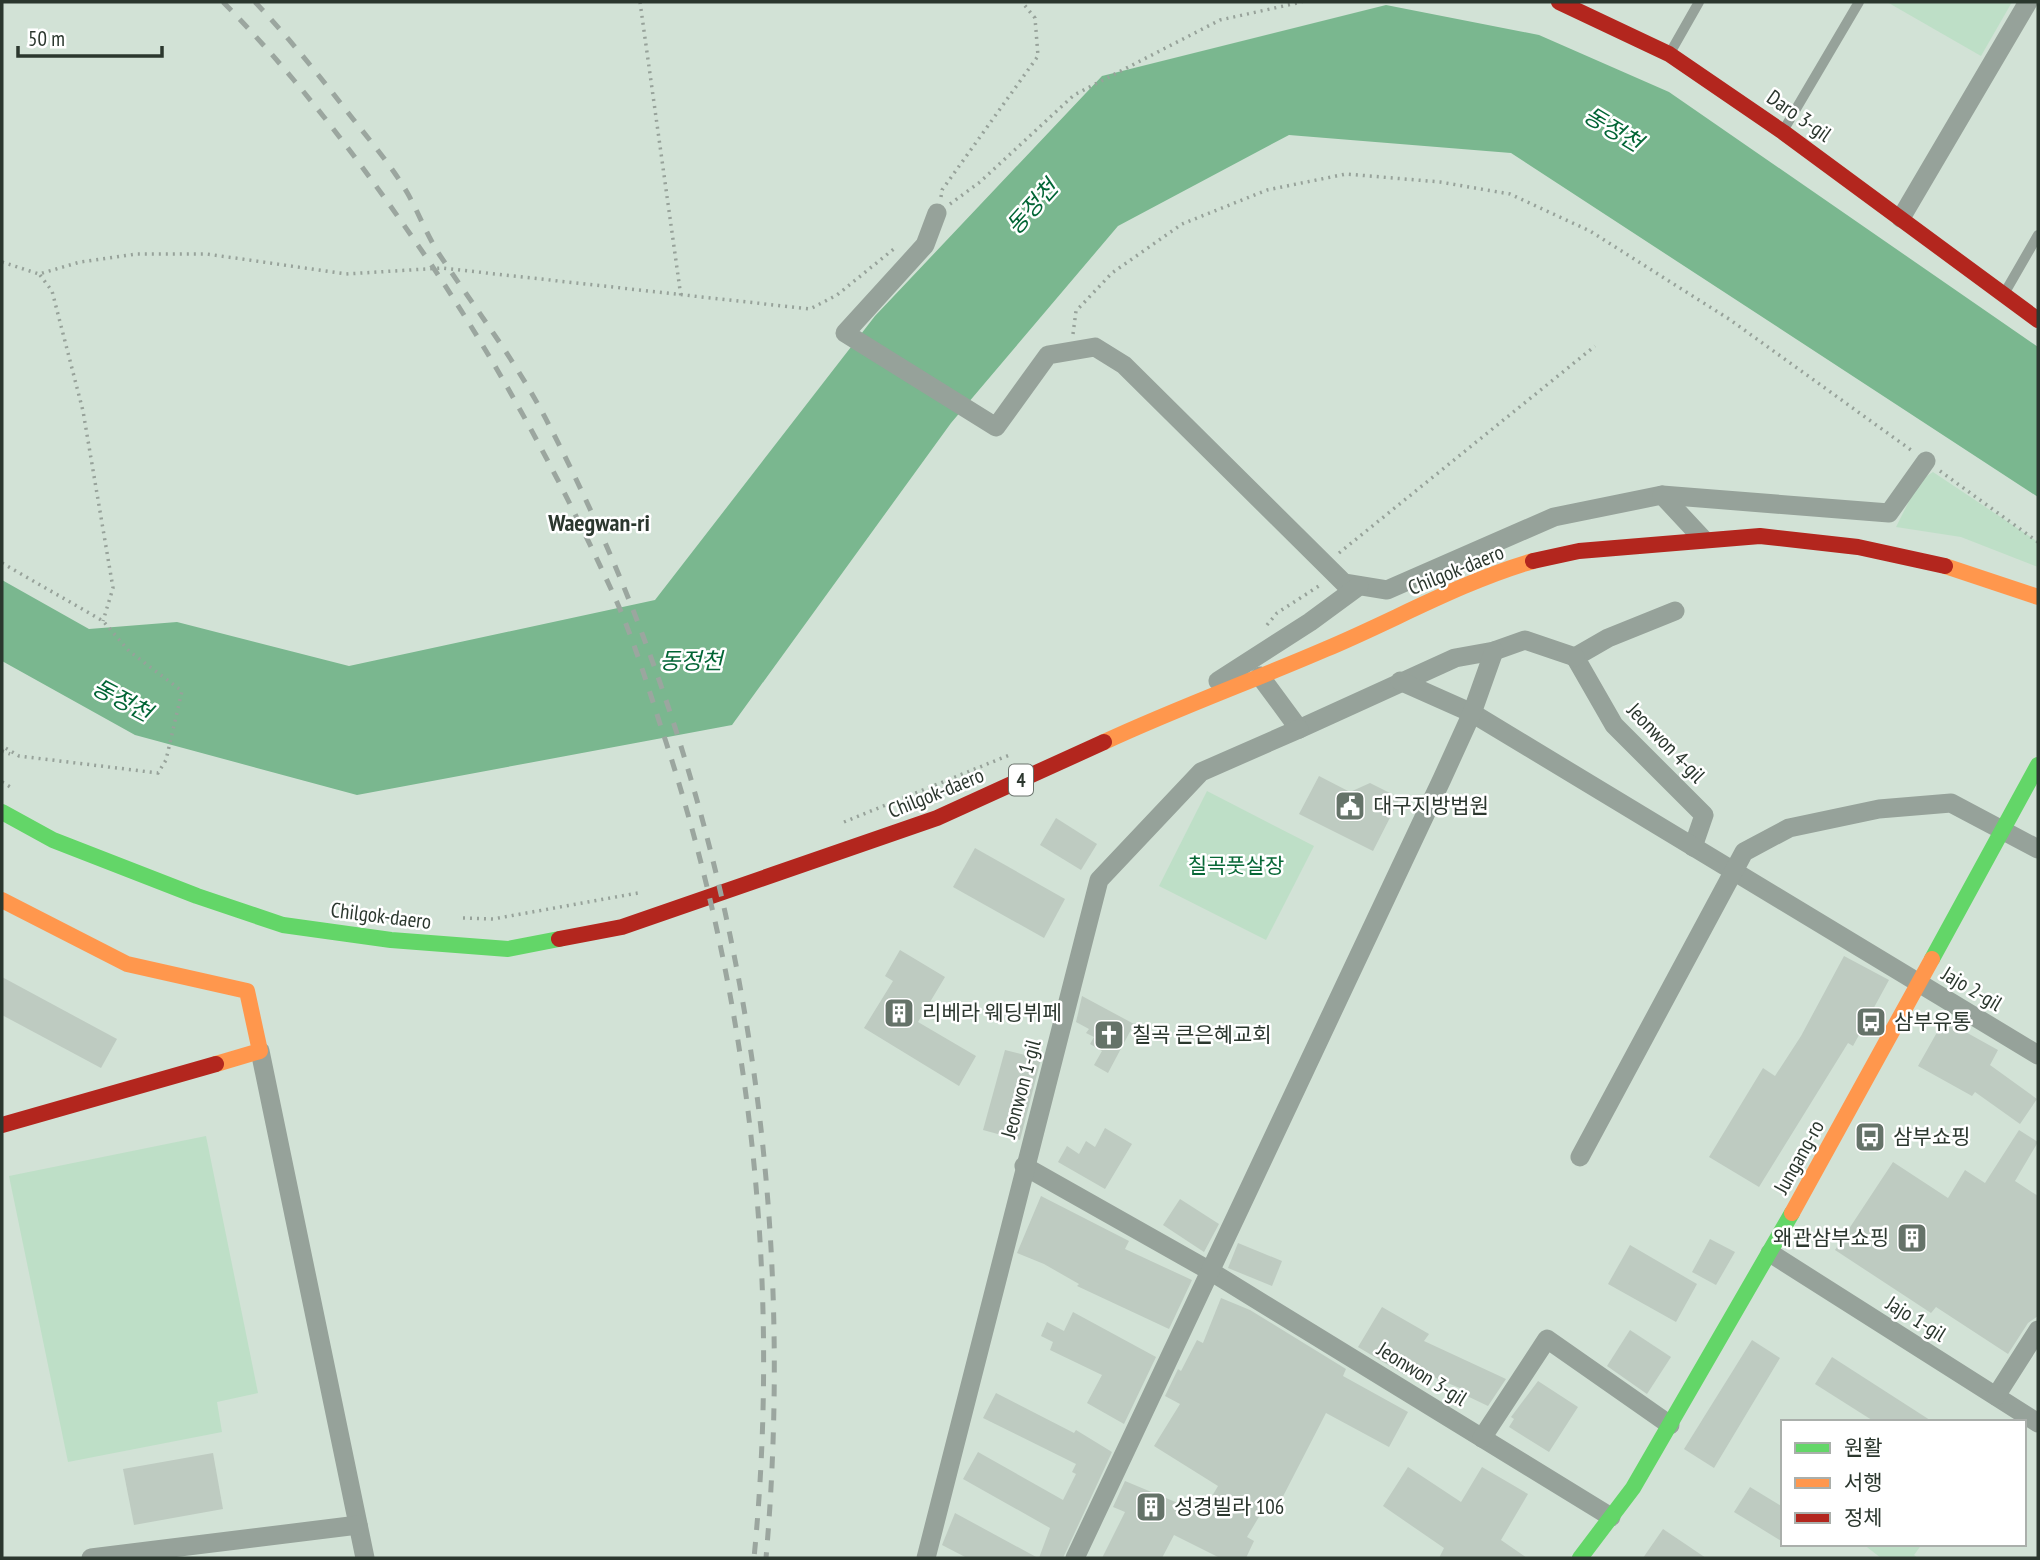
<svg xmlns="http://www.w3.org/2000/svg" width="2040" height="1560" font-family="'PT Sans Narrow','Noto Sans KR',sans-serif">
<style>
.green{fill:#bedfc7}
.water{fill:#7ab78f}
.building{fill:#becbc1}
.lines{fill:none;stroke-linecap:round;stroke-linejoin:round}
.path{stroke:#97a29a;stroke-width:3.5;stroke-dasharray:2 5;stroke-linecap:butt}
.lane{stroke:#96a29a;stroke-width:10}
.street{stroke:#96a29a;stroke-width:19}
.fast{stroke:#63d668;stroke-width:16}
.slow{stroke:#ff974d;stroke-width:16}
.jam{stroke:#b3261e;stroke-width:16}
.rail{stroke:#9ba69f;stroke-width:5;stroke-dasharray:12 12;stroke-linecap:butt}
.labels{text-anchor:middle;stroke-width:5;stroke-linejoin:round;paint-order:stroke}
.shield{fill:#fff;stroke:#6b736d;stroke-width:2}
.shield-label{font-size:19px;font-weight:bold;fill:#2b372e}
.street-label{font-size:21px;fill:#2b372e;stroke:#fff}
.poi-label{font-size:21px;fill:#2b372e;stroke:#fff;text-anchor:start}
.park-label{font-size:21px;fill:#086837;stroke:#fff}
.water-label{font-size:23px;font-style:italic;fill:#026535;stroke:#fff}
.quarter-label{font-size:24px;font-weight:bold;fill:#2b372e;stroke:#fff}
</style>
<rect width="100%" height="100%" fill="#d2e2d6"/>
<g class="green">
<polygon points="1887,2 2012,2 1981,56"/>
<polygon points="1933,472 2038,542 2038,567 1961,537 1896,527 1919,481"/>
<polygon points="1207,791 1314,846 1266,940 1159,886"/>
<polygon points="206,1136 258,1393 217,1402 222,1432 68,1462 9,1176"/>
<polygon points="1863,1544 1922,1544 1914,1555 1918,1558 1881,1558"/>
</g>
<polygon class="water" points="1386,5 1539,35 1669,92 2038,347 2038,497 1511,153 1289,135 1118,226 951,423 732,725 357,795 135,735 2,661 2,580 89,629 177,622 349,666 655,600 875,316 1102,76"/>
<g class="building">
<polygon points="1319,776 1350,792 1370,783 1400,798 1373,851 1299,814"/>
<polygon points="1056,818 1097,844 1081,870 1040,845"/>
<polygon points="975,848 1065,899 1044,938 953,887"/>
<polygon points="900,950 945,977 918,1022 976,1056 959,1086 864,1028 893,981 885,976"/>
<polygon points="1844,956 1889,980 1853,1046 1848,1043 1759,1187 1709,1157 1763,1068 1775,1076 1801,1036"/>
<polygon points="2,977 117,1039 101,1068 2,1015"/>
<polygon points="1082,996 1134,1024 1108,1073 1094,1065 1102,1051 1090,1044 1094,1037 1086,1033 1089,1029 1076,1022"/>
<polygon points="1944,1020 1998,1050 1990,1065 2037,1099 2020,1124 1975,1092 1972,1096 1918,1066"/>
<polygon points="1005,1050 1041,1059 1020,1140 983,1130"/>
<polygon points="1105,1128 1132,1144 1105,1189 1058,1162 1067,1146 1079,1154 1086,1141 1095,1147"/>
<polygon points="2019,1130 2038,1142 2015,1181 2038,1196 2038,1316 2028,1323 2008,1354 1936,1307 1931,1313 1835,1250 1893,1162 1948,1198 1965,1170 1985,1183"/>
<polygon points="1041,1196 1129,1241 1125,1249 1192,1280 1169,1329 1077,1286 1079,1284 1044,1264 1017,1253"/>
<polygon points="1180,1199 1219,1224 1204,1252 1163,1225"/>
<polygon points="1710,1239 1735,1252 1716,1285 1692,1272"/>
<polygon points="1238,1243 1282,1261 1272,1286 1228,1268"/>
<polygon points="1630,1245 1697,1284 1676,1322 1608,1284"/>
<polygon points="1221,1298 1250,1310 1346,1369 1343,1376 1408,1412 1389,1447 1326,1413 1276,1510 1266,1505 1247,1537 1254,1541 1246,1558 1220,1558 1174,1535 1162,1558 1102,1558 1125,1512 1113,1507 1125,1481 1202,1513 1218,1486 1154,1446 1180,1404 1165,1396 1178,1369 1181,1371 1197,1340 1203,1343"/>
<polygon points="1382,1307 1429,1334 1424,1341 1506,1379 1488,1406 1467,1396 1469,1392 1410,1367 1405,1375 1358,1347"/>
<polygon points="1073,1312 1156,1357 1124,1424 1087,1403 1102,1375 1050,1350 1053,1342 1041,1336 1047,1322 1064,1331"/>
<polygon points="1630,1330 1671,1357 1647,1394 1607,1366"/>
<polygon points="1752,1340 1780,1358 1714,1468 1684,1449"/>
<polygon points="1832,1357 1933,1422 1875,1422 1815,1384"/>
<polygon points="1538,1381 1578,1407 1549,1452 1509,1427 1514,1419 1511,1417"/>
<polygon points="996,1393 1074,1433 1076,1430 1112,1452 1063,1558 1039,1558 1050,1528 963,1479 978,1452 1063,1500 1076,1474 1072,1472 1076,1464 983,1418"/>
<polygon points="213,1453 223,1509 134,1525 123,1469"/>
<polygon points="1408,1467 1461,1502 1482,1467 1528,1494 1501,1540 1527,1558 1439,1558 1444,1548 1383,1506"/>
<polygon points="1750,1487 1783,1507 1783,1542 1734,1512"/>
<polygon points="955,1513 1038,1558 967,1558 942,1545"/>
<polygon points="1663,1529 1706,1558 1643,1558"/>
</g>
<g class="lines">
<g class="path">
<polyline points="640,2 681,297"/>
<polyline points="941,197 942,190 1038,56 1035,18 1022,2"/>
<polyline points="950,204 980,182 1074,95 1220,20 1302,2"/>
<polyline points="2,262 39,274 80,262 137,254 207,254 346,274 442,268 810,309 837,295 895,248"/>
<polyline points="40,275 52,291 83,411 113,588 103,621"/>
<polyline points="1073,334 1076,311 1112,273 1182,224 1267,190 1346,174 1440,182 1510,194 1590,231 1729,319 1911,450"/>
<polyline points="1940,471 2038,542"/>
<polyline points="1339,553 1595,346"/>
<polyline points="2,563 103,621 129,651 182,691 166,760 158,773 19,756 2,746"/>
<polyline points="1267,625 1277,613 1322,584"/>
<polyline points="2,751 10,754"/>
<polyline points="2,782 12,788"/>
<polyline points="844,822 1012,754"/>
<polyline points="463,918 493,919 638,893"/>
</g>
<g class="lane">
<polyline points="1670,53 1699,2"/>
<polyline points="1783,131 1859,2"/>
<polyline points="2004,294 2038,235"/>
</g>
<g class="street">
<polyline points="937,213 925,245 845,333 996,427 1048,355 1095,347 1124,365 1344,583 1387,590 1554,517 1662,495 1889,513 1926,461"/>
<polyline points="1901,218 2028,2"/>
<polyline points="1662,495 1703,539"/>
<polyline points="1675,611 1608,638 1575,657 1614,725 1704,815 1693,847"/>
<polyline points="1260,676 1299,729 1455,658 1494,651 1525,640 1575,657"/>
<polyline points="1218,681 1310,622 1359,586"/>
<polyline points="1400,681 1472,713 2038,1055"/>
<polyline points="260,1051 365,1558"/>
<polyline points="1580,1157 1744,852 1789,828 1879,809 1951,803 2038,849"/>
<polyline points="1024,1166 1210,1271 1611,1517"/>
<polyline points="1770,1253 2038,1423"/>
<polyline points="1996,1396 2038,1330"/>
<polyline points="1482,1438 1547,1339 1670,1425"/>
<polyline points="91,1558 358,1525"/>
<polyline points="926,1558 1099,880 1201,772 1299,729"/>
<polyline points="1075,1558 1442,779 1472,713 1494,651"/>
</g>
<g class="fast">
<polyline points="2,812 53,840 197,896 283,925 391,940 508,949 559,939"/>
<polyline points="1932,959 2038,765"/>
<polyline points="1580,1558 1633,1488 1792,1213"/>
</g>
<g class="slow">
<polyline points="1945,566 2038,597"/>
<path d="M1104,742C1177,708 1252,681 1326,649C1395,620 1461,582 1533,561"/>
<polyline points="2,900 127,964 247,991 260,1051 216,1064"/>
<polyline points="1792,1213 1932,959"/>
</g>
<g class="jam">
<polyline points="1559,2 1669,54 1783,132 2038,320"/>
<polyline points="1533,561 1579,551 1760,536 1858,547 1945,566"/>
<polyline points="559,939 622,927 937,818 1104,742"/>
<polyline points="2,1125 216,1064"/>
</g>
<g class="rail">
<path d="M223,2C295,75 356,156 415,241C491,350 555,468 611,589C634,638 649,691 666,742C751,1004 781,1283 754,1558"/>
<path d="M255,2C290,39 322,79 353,119C372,143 393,168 408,194C419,214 427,235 439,254C477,311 518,364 549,425C730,774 800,1168 766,1558"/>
</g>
</g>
<defs>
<g id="civic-square" transform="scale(1.575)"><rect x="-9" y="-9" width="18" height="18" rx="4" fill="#657369" stroke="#fff"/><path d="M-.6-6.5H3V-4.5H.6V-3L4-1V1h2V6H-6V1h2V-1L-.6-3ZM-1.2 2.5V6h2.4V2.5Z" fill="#fff"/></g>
<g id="building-square" transform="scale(1.575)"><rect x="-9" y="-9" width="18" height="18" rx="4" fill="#657369" stroke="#fff"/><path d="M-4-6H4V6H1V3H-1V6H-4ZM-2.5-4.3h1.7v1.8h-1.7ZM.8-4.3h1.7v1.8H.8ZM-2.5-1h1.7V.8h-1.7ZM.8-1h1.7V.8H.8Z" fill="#fff"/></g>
<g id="bus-square" transform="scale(1.575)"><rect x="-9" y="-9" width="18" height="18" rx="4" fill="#657369" stroke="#fff"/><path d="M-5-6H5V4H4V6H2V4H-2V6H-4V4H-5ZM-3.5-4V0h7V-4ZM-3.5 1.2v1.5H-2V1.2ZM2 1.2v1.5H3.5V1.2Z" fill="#fff"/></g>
<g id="church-square" transform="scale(1.575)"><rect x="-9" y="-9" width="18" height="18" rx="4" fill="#657369" stroke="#fff"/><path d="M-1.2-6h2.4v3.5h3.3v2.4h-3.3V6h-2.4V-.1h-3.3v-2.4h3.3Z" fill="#fff"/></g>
</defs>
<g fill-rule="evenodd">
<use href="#civic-square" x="1350" y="806"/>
<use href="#building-square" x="899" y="1013"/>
<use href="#bus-square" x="1871" y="1022"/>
<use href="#church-square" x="1109" y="1035"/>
<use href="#bus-square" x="1870" y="1137"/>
<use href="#building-square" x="1912" y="1238"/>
<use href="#building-square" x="1151" y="1507"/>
</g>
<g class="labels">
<rect class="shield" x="1009" y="764.5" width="24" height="31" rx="5"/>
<g class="shield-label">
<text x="1021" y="787">4</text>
</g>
<g class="street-label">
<text transform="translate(1799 116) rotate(35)" y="7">Daro 3-gil</text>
<text transform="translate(1456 570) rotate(-22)" y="7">Chilgok-daero</text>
<text transform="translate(1666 743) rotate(46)" y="7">Jeonwon 4-gil</text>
<text transform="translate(936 793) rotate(-22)" y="7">Chilgok-daero</text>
<text transform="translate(381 916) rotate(7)" y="7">Chilgok-daero</text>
<text transform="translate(1972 989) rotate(31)" y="7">Jajo 2-gil</text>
<text transform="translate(1021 1089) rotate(-75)" y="7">Jeonwon 1-gil</text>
<text transform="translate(1799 1157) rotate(-61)" y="7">Jungang-ro</text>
<text transform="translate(1916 1319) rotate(32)" y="7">Jajo 1-gil</text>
<text transform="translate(1422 1374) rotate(32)" y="7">Jeonwon 3-gil</text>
</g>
<g class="poi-label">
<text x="1373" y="813">대구지방법원</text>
<text x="922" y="1020">리베라 웨딩뷔페</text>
<text x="1894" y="1029">삼부유통</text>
<text x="1132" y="1042">칠곡 큰은혜교회</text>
<text x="1893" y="1144">삼부쇼핑</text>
<text x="1889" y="1245" text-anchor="end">왜관삼부쇼핑</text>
<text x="1174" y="1514">성경빌라 106</text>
</g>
<g class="park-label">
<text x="1236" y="873">칠곡풋살장</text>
</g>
<g class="water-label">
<text transform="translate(1613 129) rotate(31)" y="8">동정천</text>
<text transform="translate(1032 207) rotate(-48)" y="8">동정천</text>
<text x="691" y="669">동정천</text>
<text transform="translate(122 700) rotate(28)" y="8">동정천</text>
</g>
<g class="quarter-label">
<text x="599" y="531">Waegwan-ri</text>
</g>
</g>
<rect width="2040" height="1560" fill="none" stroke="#2b372e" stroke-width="7"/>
<rect x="1781" y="1420" width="245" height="126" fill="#ffffff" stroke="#aaafab" stroke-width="2"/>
<rect x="1795" y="1443" width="35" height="10" fill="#63d668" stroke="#aaafab" stroke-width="2"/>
<text x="1844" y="1455" font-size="21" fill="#2b372e">원활</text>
<rect x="1795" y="1478" width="35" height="10" fill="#ff974d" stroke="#aaafab" stroke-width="2"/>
<text x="1844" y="1490" font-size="21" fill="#2b372e">서행</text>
<rect x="1795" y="1513" width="35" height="10" fill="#b3261e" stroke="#aaafab" stroke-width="2"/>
<text x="1844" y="1525" font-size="21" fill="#2b372e">정체</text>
<path d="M18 46v10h144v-10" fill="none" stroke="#2b372e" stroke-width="3.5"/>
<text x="28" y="46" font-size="21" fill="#2b372e" stroke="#ffffff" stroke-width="5" paint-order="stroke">50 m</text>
</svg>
